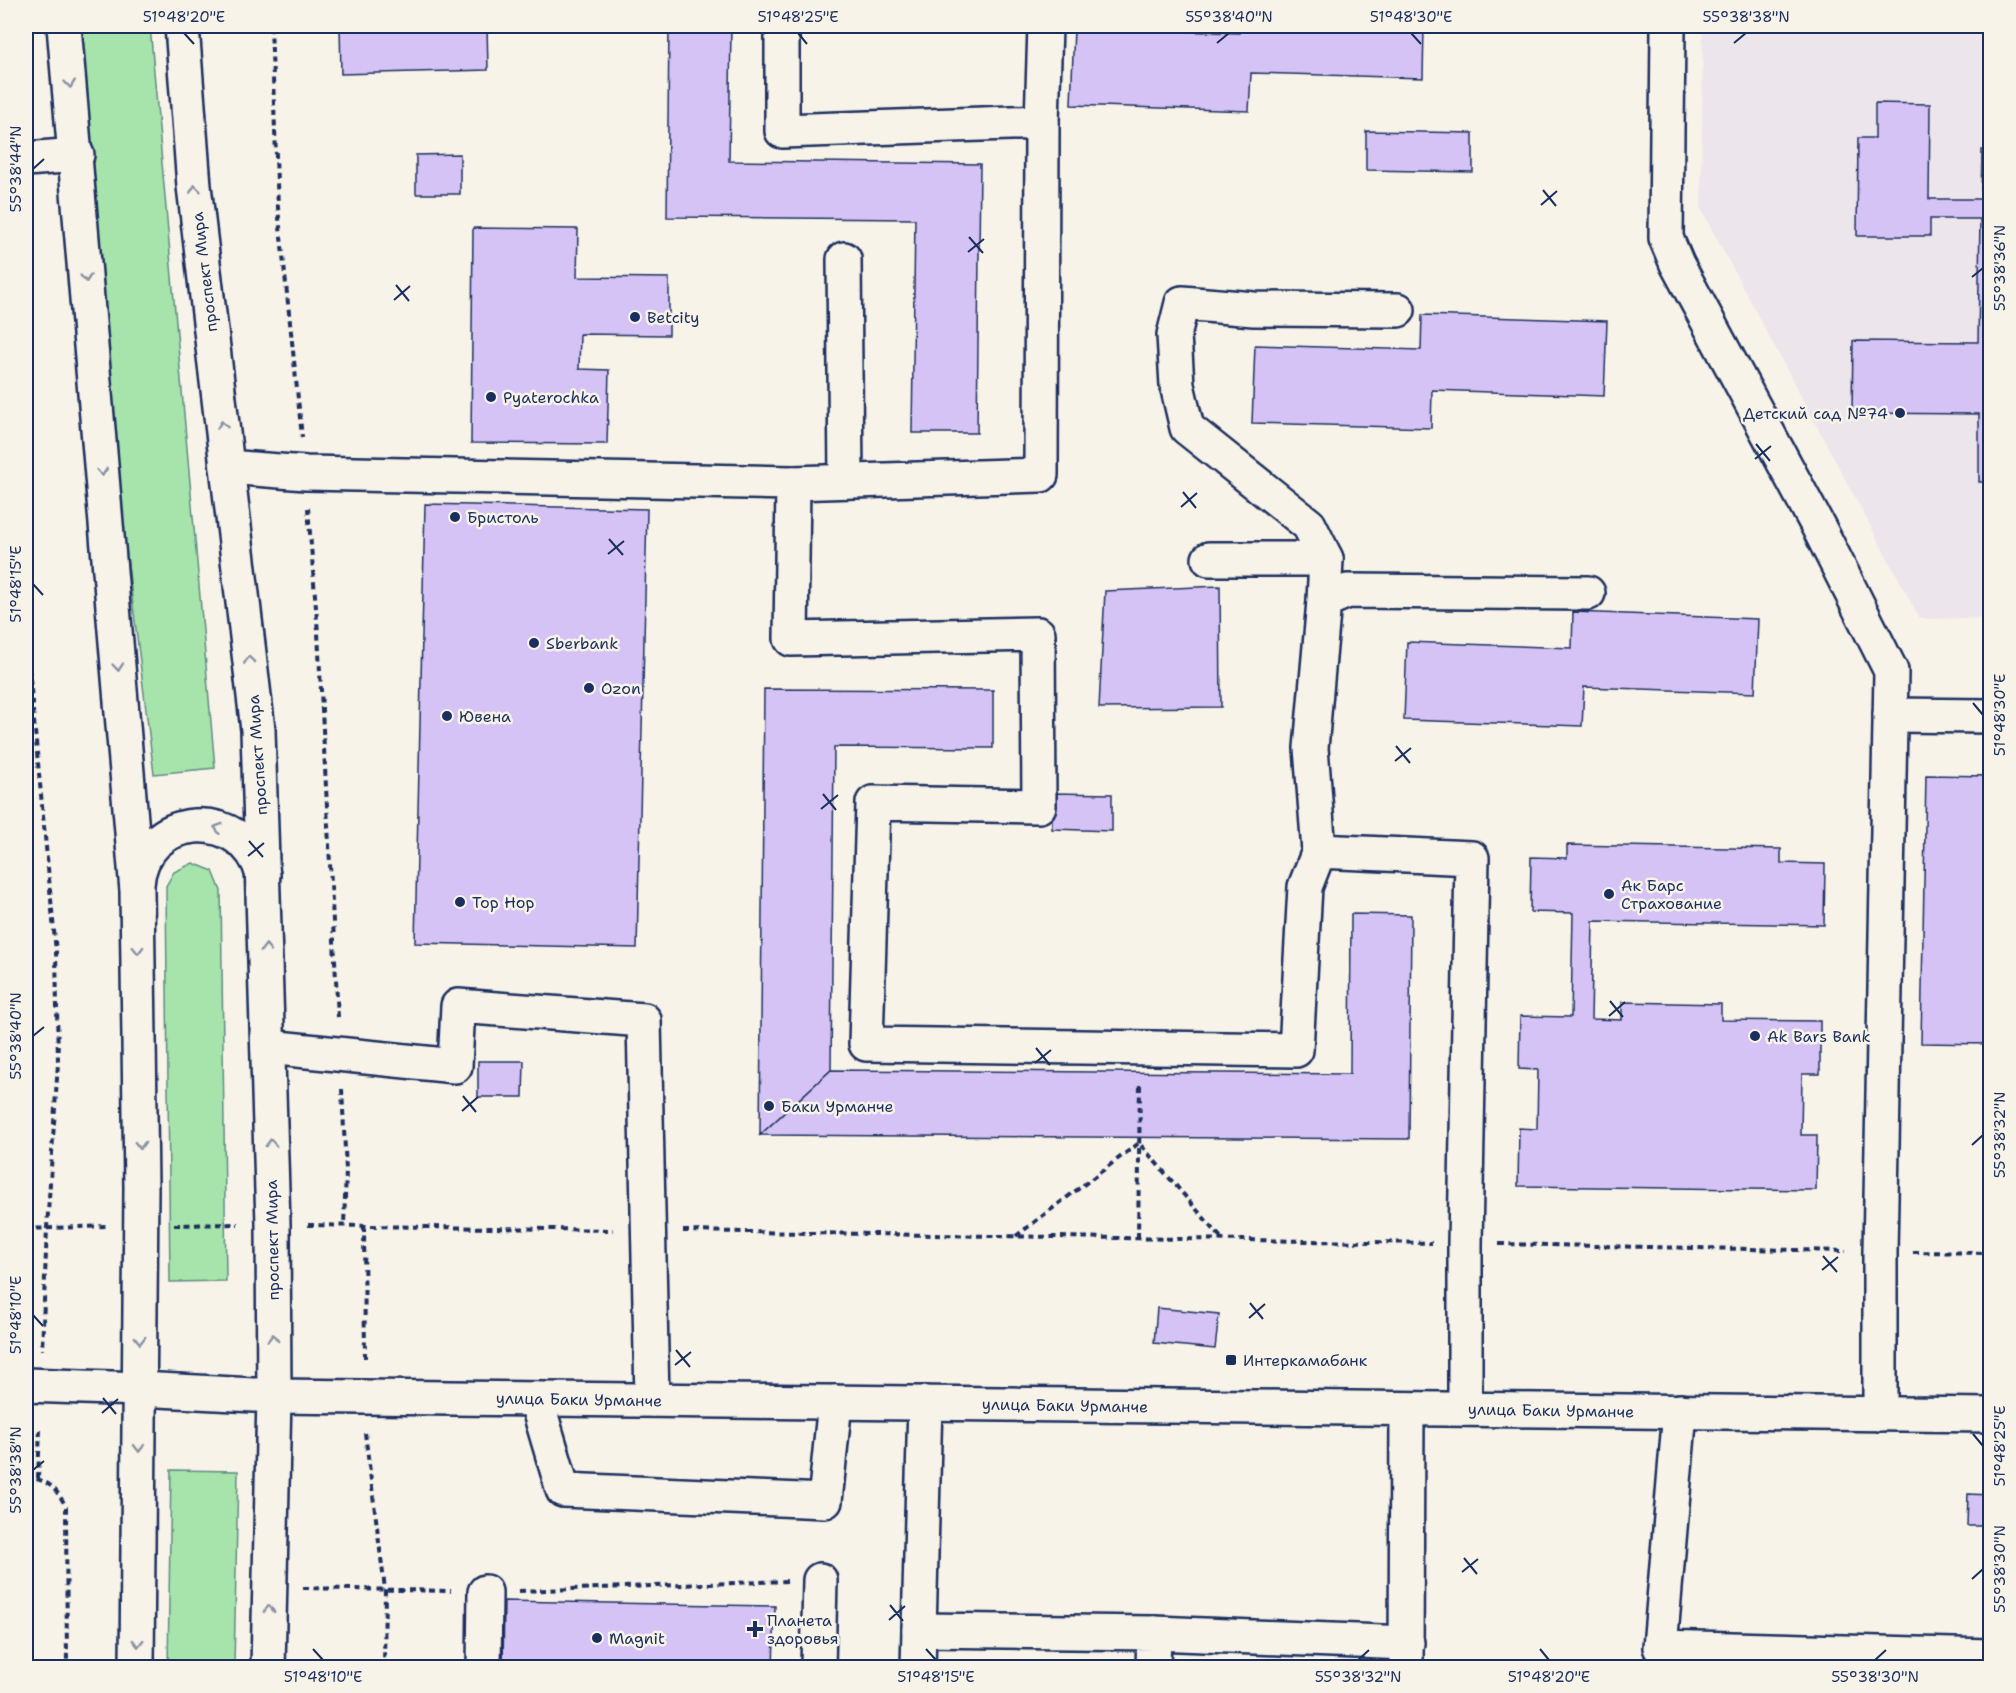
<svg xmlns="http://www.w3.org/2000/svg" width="2016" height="1693" font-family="'Shantell Sans',sans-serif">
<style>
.built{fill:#ede5ec}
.green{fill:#a6e4ab;stroke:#608a84;stroke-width:1.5}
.building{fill:#d5c3f5;stroke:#1b2f5e;stroke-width:1.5}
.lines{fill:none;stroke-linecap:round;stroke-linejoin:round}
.minor-casing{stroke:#1b2f5e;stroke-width:38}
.major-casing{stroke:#1b2f5e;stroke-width:38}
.path{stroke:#1b2f5e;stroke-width:4;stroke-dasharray:6 4.5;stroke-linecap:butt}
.minor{stroke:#f7f3e8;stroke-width:33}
.major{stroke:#f7f3e8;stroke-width:33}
.oneway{stroke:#8991a3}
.ticks{fill:none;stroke:#1b2f5e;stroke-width:2}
.poi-dot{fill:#1b2f5e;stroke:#f7f3e8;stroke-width:2}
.labels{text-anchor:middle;stroke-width:5;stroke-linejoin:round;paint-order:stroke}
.street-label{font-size:16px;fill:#1b2f5e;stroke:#f7f3e8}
.poi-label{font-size:16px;fill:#1b2f5e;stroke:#f7f3e8;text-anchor:start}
.neatline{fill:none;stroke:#1b2f5e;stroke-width:2}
.ticks-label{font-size:15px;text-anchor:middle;fill:#1b2f5e}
</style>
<rect width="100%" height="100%" fill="#f7f3e8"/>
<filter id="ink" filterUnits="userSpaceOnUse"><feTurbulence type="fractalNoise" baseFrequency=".0167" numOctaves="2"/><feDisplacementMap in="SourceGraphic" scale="12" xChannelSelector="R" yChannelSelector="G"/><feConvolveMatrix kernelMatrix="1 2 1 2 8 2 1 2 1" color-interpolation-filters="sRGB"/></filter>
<g filter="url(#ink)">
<polygon class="built" points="1703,26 1990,26 1990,618 1920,619 1701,209"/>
<g class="green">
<polygon points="67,26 150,26 215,768 154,774 77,155"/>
<polygon points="193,863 213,871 221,891 226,1281 170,1282 166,886 174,872"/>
<polygon points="171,1470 238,1471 234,1667 168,1667"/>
</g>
<g class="building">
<polygon points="340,26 487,26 488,70 341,74"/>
<polygon points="669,26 731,26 729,161 980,164 977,433 912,433 915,219 667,217"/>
<polygon points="1239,26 1424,26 1423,78 1251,73 1249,111 1071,105 1074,28 1239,33"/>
<polygon points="1875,103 1930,104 1929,199 1981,199 1982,150 1990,150 1990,482 1979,482 1979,414 1852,413 1853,341 1978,342 1980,219 1930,219 1930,236 1857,236 1858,138 1875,138"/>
<polygon points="1366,131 1473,133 1473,172 1366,170"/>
<polygon points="460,154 460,194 416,194 416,155"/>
<polygon points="473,228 578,229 577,277 669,278 669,335 580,334 579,369 609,370 607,444 471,443"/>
<polygon points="1422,315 1607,321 1604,396 1432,390 1431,428 1252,423 1255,345 1421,350"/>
<polygon points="425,504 647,509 637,948 415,943"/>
<polygon points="1220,586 1221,707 1099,708 1105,591"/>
<polygon points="1573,612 1758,619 1755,693 1584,687 1582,726 1404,720 1407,642 1572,648"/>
<polygon points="764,689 993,690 993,748 834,747 831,1070 760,1135"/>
<polygon points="1926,775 1990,776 1987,987 1990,987 1990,1044 1921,1043"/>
<polygon points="1052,793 1112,794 1112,831 1052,829"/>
<polygon points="1567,845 1781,849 1781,863 1825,864 1824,925 1593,921 1591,1019 1622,1020 1622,1002 1721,1004 1721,1020 1820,1021 1820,1074 1802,1074 1801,1135 1817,1135 1816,1190 1518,1186 1519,1128 1537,1129 1538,1070 1519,1069 1520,1016 1571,1017 1573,913 1530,912 1531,857 1567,858"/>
<polygon points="1351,914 1411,915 1409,1139 760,1135 831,1070 1350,1074"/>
<polygon points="478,1061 524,1061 523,1097 478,1097"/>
<polygon points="1157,1308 1219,1314 1215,1349 1154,1343"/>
<polygon points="1968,1494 1990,1495 1990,1526 1967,1526"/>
<polygon points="504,1601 775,1606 773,1668 503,1668"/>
</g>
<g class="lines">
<g class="minor-casing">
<g id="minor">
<polyline points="782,26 782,131 1042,122 1041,475 793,483"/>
<polyline points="1668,26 1666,238 1677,264 1819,528 1891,671 1880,1252 1880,1414"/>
<polyline points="1042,122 1045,26"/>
<polyline points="26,159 77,155"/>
<polyline points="844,259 846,481"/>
<polyline points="227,467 306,473 793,483 791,639 1038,634 1039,806 873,803 866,1044 1296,1050 1305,887 1319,851 1472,858 1465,1244 1465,1409"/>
<polyline points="1209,559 1326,559"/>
<polyline points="1324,601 1326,559 1309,525 1187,428 1177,385 1174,335 1182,303 1254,309 1398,310"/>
<polyline points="1890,715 1990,716"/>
<polyline points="1319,851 1311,748 1324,601 1348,591 1588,593"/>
<polyline points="268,1047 455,1066 458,1006 644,1020 652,1400"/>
<polyline points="26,1385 140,1389"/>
<polyline points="274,1396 1990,1415"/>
<polyline points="536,1399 563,1490 825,1501 835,1402"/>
<polyline points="1680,1411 1660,1647 1990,1656"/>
<polyline points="919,1630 1154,1633 1153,1668"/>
<polyline points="1154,1633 1407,1643"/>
<polyline points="484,1668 485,1592"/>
<polyline points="818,1668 820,1580"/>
<polyline points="918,1668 925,1403"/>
<polyline points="1406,1668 1407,1409"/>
</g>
</g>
<g class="major-casing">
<g id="major">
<polyline points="64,26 137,891 141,1187 137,1668"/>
<polyline points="182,26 194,186 258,730 273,1224 274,1396 268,1668"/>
<path d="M137,885C141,812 244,804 263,875"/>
<polyline points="140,1389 274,1396"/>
</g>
</g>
<g class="path">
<polyline points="271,26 278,208 302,437"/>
<polyline points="308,508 318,633 338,1018"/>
<polyline points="26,637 56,952 58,1063 47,1228 42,1350"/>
<polyline points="342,1089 346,1170 344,1225"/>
<polyline points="174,1225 238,1224"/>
<polyline points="308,1225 613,1230"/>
<polyline points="364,1226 365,1362"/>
<polyline points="26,1229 106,1226"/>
<polyline points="683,1231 1432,1243"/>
<polyline points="1016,1236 1139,1143 1223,1240"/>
<polyline points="1138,1238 1140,1083"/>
<polyline points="1499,1244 1846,1251"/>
<polyline points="1913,1252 1990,1253"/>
<polyline points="365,1433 385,1589 384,1668"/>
<path d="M26,1478C47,1478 57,1489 66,1507L67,1668"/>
<polyline points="38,1478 40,1429"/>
<polyline points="303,1588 451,1591"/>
<polyline points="519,1591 787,1581"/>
</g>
<use href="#minor" class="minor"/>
<use href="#major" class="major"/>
</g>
<defs><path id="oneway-chevron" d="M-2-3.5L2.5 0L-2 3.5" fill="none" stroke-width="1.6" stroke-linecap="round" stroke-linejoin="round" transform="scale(1.5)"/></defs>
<g class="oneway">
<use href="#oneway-chevron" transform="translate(70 84) rotate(84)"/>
<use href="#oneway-chevron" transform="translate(195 189) rotate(-96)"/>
<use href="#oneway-chevron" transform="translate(86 278) rotate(85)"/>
<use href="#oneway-chevron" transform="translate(222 425) rotate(-97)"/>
<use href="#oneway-chevron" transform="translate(102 472) rotate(85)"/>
<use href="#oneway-chevron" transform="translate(249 660) rotate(-97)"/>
<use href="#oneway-chevron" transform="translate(118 667) rotate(85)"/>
<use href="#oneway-chevron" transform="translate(218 828) rotate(-164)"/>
<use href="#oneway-chevron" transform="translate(266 948) rotate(-91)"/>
<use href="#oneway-chevron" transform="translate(138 950) rotate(89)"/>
<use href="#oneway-chevron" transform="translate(271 1143) rotate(-91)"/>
<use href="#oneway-chevron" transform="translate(140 1145) rotate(89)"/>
<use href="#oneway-chevron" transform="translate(273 1338) rotate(-90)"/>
<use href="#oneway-chevron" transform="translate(140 1340) rotate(90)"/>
<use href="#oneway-chevron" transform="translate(139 1448) rotate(90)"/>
<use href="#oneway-chevron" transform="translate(269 1609) rotate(-89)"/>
<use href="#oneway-chevron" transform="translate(138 1643) rotate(90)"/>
</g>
</g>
<path class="ticks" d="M184,33L194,44M798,33L807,44M1411,33L1421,44M1217,43L1229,33M1734,43L1746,33M33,169L44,159M1543,190L1556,206M1541,205L1557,191M969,237L983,253M968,252L984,239M1972,277L1983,268M396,285L409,301M394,300L410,286M1756,444L1770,461M1755,459L1771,446M1183,492L1196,508M1181,507L1197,493M609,539L623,555M608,554L624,541M33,584L43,595M1973,703L1983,715M1396,746L1410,763M1395,761L1411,748M823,794L836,810M821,809L838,795M249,841L263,857M248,856L264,843M1610,1001L1623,1017M1609,1016L1625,1002M33,1036L44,1027M1036,1048L1050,1065M1035,1063L1051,1050M463,1096L476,1112M462,1111L478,1097M1972,1145L1983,1135M1823,1256L1837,1272M1822,1270L1838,1257M1250,1303L1263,1319M33,1315L43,1326M1249,1318L1265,1304M676,1350L690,1367M675,1365L691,1352M103,1398L116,1414M102,1413L118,1399M1973,1434L1983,1446M33,1470L44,1461M1464,1558L1477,1574M1462,1572L1478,1559M1972,1579L1983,1569M890,1605L903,1621M889,1620L905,1606M313,1649L323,1660M926,1649L936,1660M1540,1649L1549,1660M1358,1660L1369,1650M1875,1660L1886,1650"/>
<g class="poi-dot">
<circle cx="635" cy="317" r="6"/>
<circle cx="491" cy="397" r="6"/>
<circle cx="1900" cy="413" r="6"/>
<circle cx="455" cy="517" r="6"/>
<circle cx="534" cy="643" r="6"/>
<circle cx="589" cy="688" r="6"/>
<circle cx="447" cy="716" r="6"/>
<circle cx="1609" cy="894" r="6"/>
<circle cx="460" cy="902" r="6"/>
<circle cx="1755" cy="1036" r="6"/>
<circle cx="769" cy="1106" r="6"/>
<rect x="1225" y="1354" width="12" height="12" rx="3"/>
<path d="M752 1620h6v6h6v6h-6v6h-6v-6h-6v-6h6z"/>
<circle cx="597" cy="1638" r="6"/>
</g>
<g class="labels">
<g class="street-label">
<text transform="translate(204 272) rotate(-97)" y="6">проспект Мира</text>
<text transform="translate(257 755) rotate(-94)" y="6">проспект Мира</text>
<text transform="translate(272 1240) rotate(-91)" y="6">проспект Мира</text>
<text transform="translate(579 1399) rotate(1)" y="6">улица Баки Урманче</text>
<text transform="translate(1065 1405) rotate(1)" y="6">улица Баки Урманче</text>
<text transform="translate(1551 1410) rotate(1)" y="6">улица Баки Урманче</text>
</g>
<g class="poi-label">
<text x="647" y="323">Betcity</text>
<text x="503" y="403">Pyaterochka</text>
<text x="1888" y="419" text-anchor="end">Детский сад №74</text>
<text x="467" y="523">Бристоль</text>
<text x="546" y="649">Sberbank</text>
<text x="601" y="694">Ozon</text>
<text x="459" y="722">Ювена</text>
<text x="1621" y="891">Ак Барс<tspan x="1621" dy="18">Страхование</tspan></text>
<text x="472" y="908">Top Hop</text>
<text x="1767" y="1042">Ak Bars Bank</text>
<text x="781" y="1112">Баки Урманче</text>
<text x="1243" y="1366">Интеркамабанк</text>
<text x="767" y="1626">Планета<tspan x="767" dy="18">здоровья</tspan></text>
<text x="609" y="1644">Magnit</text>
</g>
</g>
<rect width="2016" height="1693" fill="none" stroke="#f7f3e8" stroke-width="66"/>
<rect x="33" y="33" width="1950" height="1627" class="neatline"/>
<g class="ticks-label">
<text x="184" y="22">51°48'20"E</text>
<text x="798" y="22">51°48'25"E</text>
<text x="1229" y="22">55°38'40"N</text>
<text x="1411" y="22">51°48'30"E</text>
<text x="1746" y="22">55°38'38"N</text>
<text transform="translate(16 169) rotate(-90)" y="5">55°38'44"N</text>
<text transform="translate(2000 268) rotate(-90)" y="5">55°38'36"N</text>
<text transform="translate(16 584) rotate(-90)" y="5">51°48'15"E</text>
<text transform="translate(2000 715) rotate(-90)" y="5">51°48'30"E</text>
<text transform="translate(16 1036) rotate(-90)" y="5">55°38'40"N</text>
<text transform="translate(2000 1135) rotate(-90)" y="5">55°38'32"N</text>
<text transform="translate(16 1315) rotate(-90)" y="5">51°48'10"E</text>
<text transform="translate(2000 1446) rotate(-90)" y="5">51°48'25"E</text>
<text transform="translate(16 1470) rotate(-90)" y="5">55°38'38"N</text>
<text transform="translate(2000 1569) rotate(-90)" y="5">55°38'30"N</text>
<text x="323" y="1682">51°48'10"E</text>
<text x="936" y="1682">51°48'15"E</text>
<text x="1358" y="1682">55°38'32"N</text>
<text x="1549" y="1682">51°48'20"E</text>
<text x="1875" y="1682">55°38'30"N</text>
</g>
</svg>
